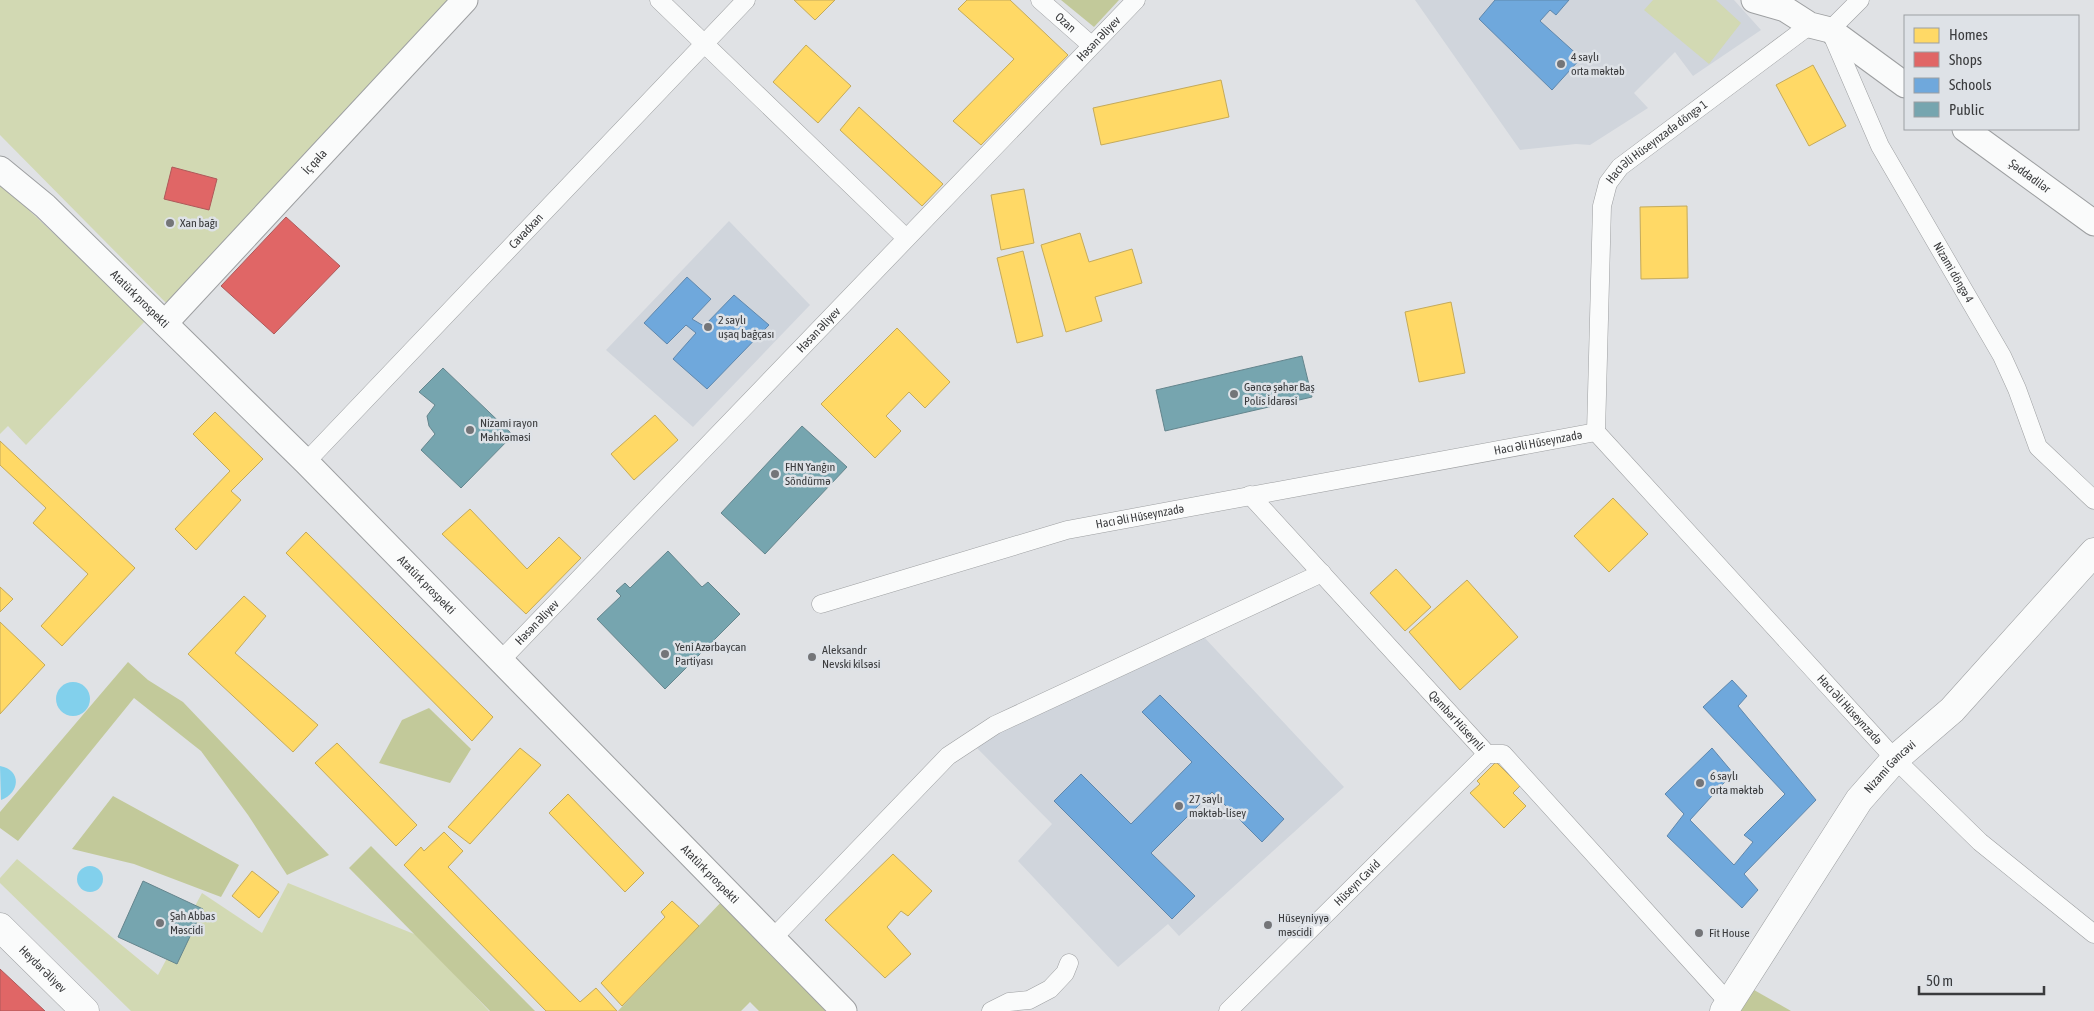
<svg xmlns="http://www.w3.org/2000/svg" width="2094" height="1011" font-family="'Asap Condensed',sans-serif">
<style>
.built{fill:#d0d5dc}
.green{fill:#d2d9b3}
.forest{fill:#c2c99a}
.water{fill:#82d0ec}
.homes{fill:#ffd966;stroke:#c4aa5a}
.shops{fill:#e06666;stroke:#ae595a}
.schools{fill:#6fa8dc;stroke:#5f87ac}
.public{fill:#76a5af;stroke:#64858d}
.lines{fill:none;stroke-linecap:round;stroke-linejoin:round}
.street-casing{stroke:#9d9fa1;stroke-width:19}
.secondary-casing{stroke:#9d9fa1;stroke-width:27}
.primary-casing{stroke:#9d9fa1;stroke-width:29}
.street{stroke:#fafbfb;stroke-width:18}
.secondary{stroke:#fafbfb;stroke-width:25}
.primary{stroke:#fafbfb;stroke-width:28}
.poi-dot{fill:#747578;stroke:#dee2e7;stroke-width:2}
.labels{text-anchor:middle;stroke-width:5;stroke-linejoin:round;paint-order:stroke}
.street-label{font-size:12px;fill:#3a3b3d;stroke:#dee2e7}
.poi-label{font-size:12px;fill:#3a3b3d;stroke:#dee2e7;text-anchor:start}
</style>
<rect width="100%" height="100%" fill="#e0e2e5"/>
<g class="built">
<polygon points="1415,0 1734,0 1761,30 1693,76 1675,52 1634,93 1648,108 1590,145 1576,144 1520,150"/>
<polygon points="729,221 810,305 693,427 606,350"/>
<polygon points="1203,636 1344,787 1179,936 1168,924 1118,967 1018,861 1052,824 974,745"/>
</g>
<g class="green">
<polygon points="0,0 451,0 175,312 0,135"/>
<polygon points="1653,0 1716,0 1741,23 1709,64 1644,10"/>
<polygon points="0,183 146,320 26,445 8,426 0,434"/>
<polygon points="17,859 158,975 202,893 262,933 288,883 419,936 489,1011 131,1011 0,883 0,878"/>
</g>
<g class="forest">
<polygon points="1061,0 1119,0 1094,27"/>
<polygon points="128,662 148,680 183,702 329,855 287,875 248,815 201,751 134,698 18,841 0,828 0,812"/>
<polygon points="429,708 471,749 450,783 379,763 402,720"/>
<polygon points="113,796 239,865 221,897 134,864 72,849"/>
<polygon points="371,846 535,1011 490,1011 349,868"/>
<polygon points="724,899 835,1011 759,1011 750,1002 741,1011 618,1011"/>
<polygon points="1747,986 1791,1011 1732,1011"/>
</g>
<g class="water">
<circle cx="73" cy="699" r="17"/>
<path d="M0,766C22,770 20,793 1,800Z"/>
<circle cx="90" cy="879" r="13"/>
</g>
<g class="homes">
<polygon points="794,0 835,0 815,20"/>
<polygon points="967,0 1010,0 1068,55 981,145 953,121 1014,59 958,9"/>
<polygon points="806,45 851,86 818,123 773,82"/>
<polygon points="1813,65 1846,126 1809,146 1776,85"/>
<polygon points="1221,80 1229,117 1101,145 1093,108"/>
<polygon points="859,107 943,184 922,206 840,130"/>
<polygon points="1024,189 1034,243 1001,250 991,195"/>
<polygon points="1687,206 1688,278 1641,279 1640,207"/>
<polygon points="1080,233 1089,262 1132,249 1142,283 1095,297 1102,321 1066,332 1041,245"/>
<polygon points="1023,251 1043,336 1017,343 997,258"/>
<polygon points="1451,302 1465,373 1419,382 1405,312"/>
<polygon points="897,328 950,382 925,408 909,392 886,416 901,431 875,458 821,404"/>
<polygon points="215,412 263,459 231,491 241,500 196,550 175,529 230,471 193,434"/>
<polygon points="655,415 678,440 634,480 611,454"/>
<polygon points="0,441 135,568 62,646 41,626 88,574 33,523 46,508 0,465"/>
<polygon points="1613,498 1648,534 1609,572 1574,536"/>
<polygon points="470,509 527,569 559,537 581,558 526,614 442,534"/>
<polygon points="306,532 493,717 472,741 286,553"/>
<polygon points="1396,569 1431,607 1405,631 1370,593"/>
<polygon points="1467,580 1518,637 1460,690 1409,632"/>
<polygon points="0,587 13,599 0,612"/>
<polygon points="244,596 266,616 235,653 318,725 293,752 188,654"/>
<polygon points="0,622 45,665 0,714"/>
<polygon points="337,743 417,825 396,846 315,763"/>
<polygon points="520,748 541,765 470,844 448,827"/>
<polygon points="1496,762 1520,786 1513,793 1526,806 1504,828 1470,793 1480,784 1477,781"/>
<polygon points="568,794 644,873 625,892 549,813"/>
<polygon points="444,832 463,851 448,867 580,1002 596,988 617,1011 546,1011 404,865 421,847 424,851"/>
<polygon points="893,854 932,891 908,916 901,911 887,927 911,954 885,978 825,920"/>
<polygon points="252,871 279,892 259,918 232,896"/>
<polygon points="672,901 699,926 622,1006 601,983 665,917 661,912"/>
</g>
<g class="shops">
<polygon points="172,167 217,179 209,210 164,199"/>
<polygon points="286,217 340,266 274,334 221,286"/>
<polygon points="0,969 45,1011 0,1011"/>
</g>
<g class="schools">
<polygon points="1495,0 1569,0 1556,15 1550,10 1540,21 1581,58 1552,90 1479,19"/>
<polygon points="687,277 711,299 692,319 704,326 734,295 769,325 707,389 673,359 696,333 686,325 667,344 644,323"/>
<polygon points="1732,680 1747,696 1738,706 1816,800 1744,874 1758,890 1742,908 1667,836 1684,814 1665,794 1712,748 1733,773 1690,820 1734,865 1753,842 1744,835 1785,794 1703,707"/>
<polygon points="1160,695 1284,819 1262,842 1212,792 1151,853 1195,896 1172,919 1054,801 1081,774 1131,824 1192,762 1142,712"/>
</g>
<g class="public">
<polygon points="1302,356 1312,397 1165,431 1156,390"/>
<polygon points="443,368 513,435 461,488 421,450 435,434 429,426 427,416 435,405 419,392"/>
<polygon points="802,426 847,467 765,554 721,513"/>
<polygon points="668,551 702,587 708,582 740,614 665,689 597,619 621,596 616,591 625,583 630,588"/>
<polygon points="143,881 203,909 177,964 118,937"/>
</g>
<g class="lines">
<g class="street-casing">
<g id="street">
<polyline points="659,0 906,238"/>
<path id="s1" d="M1040,0L1091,45"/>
<path id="s2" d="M1860,0L1830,30L1880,146L2002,356L2017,389L2038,447L2094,500"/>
<path id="s3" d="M1596,432L1895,759L1980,842L2094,934"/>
<path id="s4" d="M1596,432L1602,206L1608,183L1620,167L1810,25"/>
<path id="s5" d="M306,462L746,0"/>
<path id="s6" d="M1250,495L1487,754H1503L1729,1003"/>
<path id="s7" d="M821,604L1067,530L1596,432"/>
<path id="s8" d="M501,660L1136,0"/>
<polyline points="773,938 948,756 995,725 1322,573"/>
<polyline points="991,1011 1009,1002 1029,1000 1050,989 1065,973 1069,963"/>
<path id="s9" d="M1228,1011L1487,754"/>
</g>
</g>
<g class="secondary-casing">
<g id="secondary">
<polyline points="1754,0 1785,9 1810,25 1830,30 1905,85"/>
<path id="s10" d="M1965,129L2094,223"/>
<path id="s11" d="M0,169L45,206L306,462L844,1011"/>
<path id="s12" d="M165,323L465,0"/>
</g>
</g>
<g class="primary-casing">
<g id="primary">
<path id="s13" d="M0,927L85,1011"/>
<path id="s14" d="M1724,1011L1859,800L1895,759L1952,710L2094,552"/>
</g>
</g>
<use href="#street" class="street"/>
<use href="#secondary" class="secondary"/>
<use href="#primary" class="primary"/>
</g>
<g class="poi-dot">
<circle cx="1561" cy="64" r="5"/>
<circle cx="170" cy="223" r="5"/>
<circle cx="708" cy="327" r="5"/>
<circle cx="1234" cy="394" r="5"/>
<circle cx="470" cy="430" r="5"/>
<circle cx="775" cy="474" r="5"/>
<circle cx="665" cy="654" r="5"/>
<circle cx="812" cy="657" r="5"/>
<circle cx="1700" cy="783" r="5"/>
<circle cx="1179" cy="806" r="5"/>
<circle cx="160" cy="923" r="5"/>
<circle cx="1268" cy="925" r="5"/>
<circle cx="1699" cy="933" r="5"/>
</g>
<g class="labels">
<g class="street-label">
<text dy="4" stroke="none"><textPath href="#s1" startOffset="34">Ozan</textPath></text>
<text dy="4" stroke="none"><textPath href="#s8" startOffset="862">Həsən Əliyev</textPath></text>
<text dy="4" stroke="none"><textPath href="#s4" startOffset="314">Hacı Əli Hüseynzadə döngə 1</textPath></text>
<text dy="4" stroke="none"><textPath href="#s12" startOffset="220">İç qala</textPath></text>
<text dy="4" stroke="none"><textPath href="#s10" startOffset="80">Şəddadilər</textPath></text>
<text dy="4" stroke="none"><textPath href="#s5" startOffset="319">Cavadxan</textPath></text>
<text dy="4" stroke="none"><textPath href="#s2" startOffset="315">Nizami döngə 4</textPath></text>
<text dy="4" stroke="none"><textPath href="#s11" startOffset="191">Atatürk prospekti</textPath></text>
<text dy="4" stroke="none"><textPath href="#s8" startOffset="458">Həsən Əliyev</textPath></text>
<text dy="4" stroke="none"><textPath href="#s7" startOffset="736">Hacı Əli Hüseynzadə</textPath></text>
<text dy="4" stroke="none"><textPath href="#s7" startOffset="331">Hacı Əli Hüseynzadə</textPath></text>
<text dy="4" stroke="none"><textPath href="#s11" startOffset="596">Atatürk prospekti</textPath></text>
<text dy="4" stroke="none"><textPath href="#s8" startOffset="52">Həsən Əliyev</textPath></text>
<text dy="4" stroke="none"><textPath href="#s3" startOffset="376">Hacı Əli Hüseynzadə</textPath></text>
<text dy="4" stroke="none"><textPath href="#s6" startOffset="306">Qəmbər Hüseynli</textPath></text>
<text dy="4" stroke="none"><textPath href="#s14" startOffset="296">Nizami Gəncəvi</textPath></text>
<text dy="4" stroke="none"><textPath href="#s11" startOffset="1001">Atatürk prospekti</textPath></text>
<text dy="4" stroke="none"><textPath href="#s9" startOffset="182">Hüseyn Cavid</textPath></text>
<text dy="4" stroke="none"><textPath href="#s13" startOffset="60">Heydər Əliyev</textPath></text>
</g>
<g class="poi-label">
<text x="1571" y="61">4 saylı<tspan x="1571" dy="14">orta məktəb</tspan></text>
<text x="180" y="227">Xan bağı</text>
<text x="718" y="324">2 saylı<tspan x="718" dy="14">uşaq bağçası</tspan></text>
<text x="1244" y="391">Gəncə şəhər Baş<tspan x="1244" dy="14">Polis İdarəsi</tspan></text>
<text x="480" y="427">Nizami rayon<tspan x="480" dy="14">Məhkəməsi</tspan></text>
<text x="785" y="471">FHN Yanğın<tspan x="785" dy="14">Söndürmə</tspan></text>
<text x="675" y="651">Yeni Azərbaycan<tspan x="675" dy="14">Partiyası</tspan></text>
<text x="822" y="654">Aleksandr<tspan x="822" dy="14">Nevski kilsəsi</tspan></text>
<text x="1710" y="780">6 saylı<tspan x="1710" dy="14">orta məktəb</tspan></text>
<text x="1189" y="803">27 saylı<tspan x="1189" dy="14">məktəb-lisey</tspan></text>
<text x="170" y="920">Şah Abbas<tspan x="170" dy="14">Məscidi</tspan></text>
<text x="1278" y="922">Hüseyniyyə<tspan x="1278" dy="14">məscidi</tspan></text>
<text x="1709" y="937">Fit House</text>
</g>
</g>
<rect x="1904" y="15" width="175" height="115" fill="#dee2e7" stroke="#9c9fa3"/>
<rect x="1914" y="28" width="25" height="15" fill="#ffd966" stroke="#9c9fa3"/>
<text x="1949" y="40" font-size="15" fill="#3a3b3d">Homes</text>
<rect x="1914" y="52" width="25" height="15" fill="#e06666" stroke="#9c9fa3"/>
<text x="1949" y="65" font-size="15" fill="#3a3b3d">Shops</text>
<rect x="1914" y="78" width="25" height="15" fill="#6fa8dc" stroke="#9c9fa3"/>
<text x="1949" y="90" font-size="15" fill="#3a3b3d">Schools</text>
<rect x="1914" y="102" width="25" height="15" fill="#76a5af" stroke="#9c9fa3"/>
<text x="1949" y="115" font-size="15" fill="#3a3b3d">Public</text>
<path d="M1919 986v8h125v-8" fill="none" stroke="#3a3b3d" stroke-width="2.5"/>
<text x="1926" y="986" font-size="15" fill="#3a3b3d" stroke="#dee2e7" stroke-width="4" paint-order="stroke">50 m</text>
</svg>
